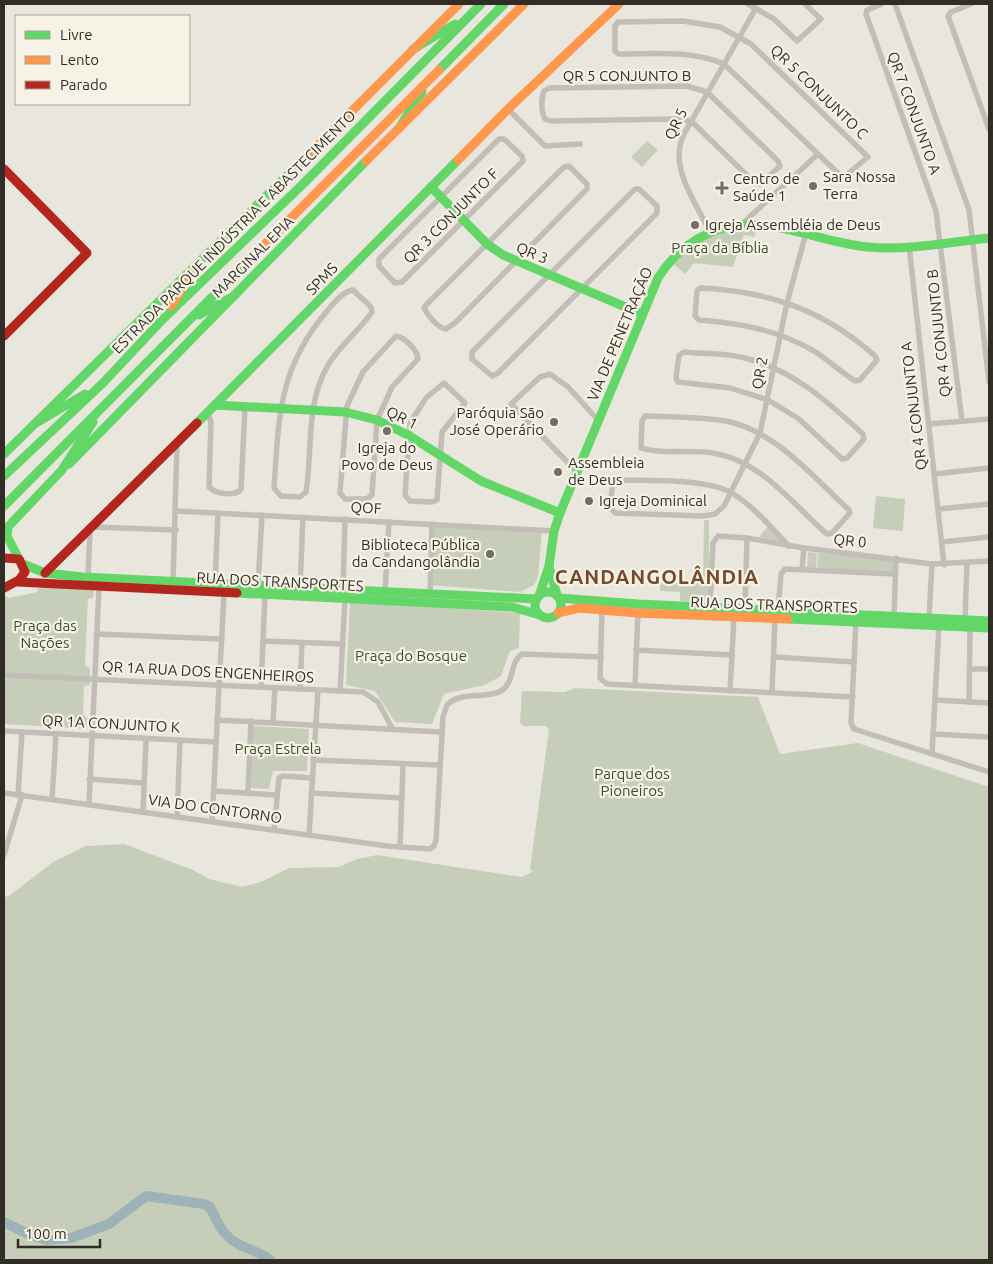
<svg xmlns="http://www.w3.org/2000/svg" width="993" height="1264" font-family="Ubuntu,sans-serif">
<style>
.green{fill:#c6ceb9}
.lines{fill:none;stroke-linecap:round;stroke-linejoin:round}
.river{stroke:#9db3b8;stroke-width:10}
.street{stroke:#c2beb7;stroke-width:5.5}
.fast{stroke:#63d668;stroke-width:9}
.slow{stroke:#ff974d;stroke-width:9}
.jam{stroke:#b3261e;stroke-width:9}
.poi-dot{fill:#726d67;stroke:#f6f2e5;stroke-width:2}
.labels{text-anchor:middle;stroke-width:4.5;stroke-linejoin:round;paint-order:stroke}
.street-label{font-size:15px;fill:#322c27;stroke:#f6f2e5}
.poi-label{font-size:15px;fill:#322c27;stroke:#f6f2e5;text-anchor:start}
.park-label{font-size:15px;fill:#3b4d2d;stroke:#f6f2e5}
.district-label{font-size:20px;font-weight:bold;letter-spacing:1px;fill:#774a29;stroke:#f6f2e5}
</style>
<rect width="100%" height="100%" fill="#e9e6de"/>
<g class="green">
<polygon points="647,141 658,150 642,167 631,157"/>
<path d="M756,224L755,237L744,235L733,267L694,263L685,274L670,261C704,234 713,228 756,224Z"/>
<polygon points="876,496 905,499 903,531 873,528"/>
<polygon points="704,520 709,520 709,598 703,603 680,601 680,592 660,591 660,580 703,581"/>
<polygon points="430,525 542,529 538,577 534,585 520,592 429,585"/>
<polygon points="768,526 785,543 759,537"/>
<polygon points="808,552 817,553 816,569 807,568"/>
<polygon points="818,553 893,559 893,571 817,569"/>
<polygon points="45,586 94,590 93,598 88,599 85,665 90,668 90,685 84,686 83,714 88,719 87,729 4,724 4,595 9,598 37,592 38,588"/>
<polygon points="350,602 520,613 519,648 510,651 501,676 485,685 444,694 432,724 395,722 375,691 346,685"/>
<polygon points="574,688 758,697 780,754 858,743 989,787 989,1260 4,1260 4,897 9,896 53,862 86,846 124,844 193,870 209,879 242,887 261,882 289,868 339,867 357,859 377,855 522,877 533,871 530,869 549,729 546,726 523,726 520,723 522,691 565,692"/>
<polygon points="253,726 309,729 307,771 273,771 269,789 251,788"/>
</g>
<g class="lines">
<path class="river" d="M4,1222L30,1235L47,1240L71,1238L109,1224L146,1196L204,1204L210,1207C218,1224 224,1238 242,1246C253,1251 261,1253 271,1260"/>
<g class="street">
<polyline points="748,4 774,19 797,41 821,19 805,4"/>
<polyline points="882,4 867,10 866,14 936,211 962,421"/>
<polyline points="895,4 969,210 989,382"/>
<polyline points="971,4 951,12 948,16 989,129"/>
<path d="M683,21L720,27L751,44L868,157L845,176H841L724,64C691,50 654,54 619,54L615,51V26L618,22Z"/>
<path d="M687,86L707,92L778,161L780,166L760,184H756L691,121L676,119L551,121L545,119C541,112 541,98 544,91L549,88Z"/>
<polyline points="508,109 545,146 580,144"/>
<polygon points="499,139 504,139 522,156 523,161 402,282 395,283 379,266 379,259"/>
<path d="M569,166L587,184V189L456,322L446,329C438,328 428,316 424,308L427,304L564,167Z"/>
<polygon points="635,189 639,189 657,206 657,213 498,373 492,376 472,359 472,352"/>
<polyline points="743,223 818,154"/>
<path d="M709,230C695,201 668,166 684,134L756,8"/>
<polyline points="909,245 944,565"/>
<path d="M700,288C768,291 824,310 875,356L877,360L860,380L855,381C841,372 828,360 814,351C778,330 739,323 699,320L695,316L697,291Z"/>
<path d="M353,290L371,307L372,312C359,331 340,345 328,365C305,405 313,449 306,492L300,497L281,496L274,488C279,417 278,369 327,311C333,304 343,291 353,290Z"/>
<path d="M396,336C404,337 418,350 418,359L392,387L377,420L372,495L367,499H345L340,493L347,406L363,372Z"/>
<path d="M684,352C704,354 725,353 745,358C793,370 827,401 863,434L864,439L847,458L842,459L799,419L768,400L730,388L678,382L676,378L679,355Z"/>
<polygon points="444,383 465,403 442,432 437,500 432,502 410,501 405,495 410,423 426,398"/>
<path d="M208,412L211,423L209,487C216,494 235,497 241,489L245,407"/>
<path d="M645,416C672,417 700,417 726,421C776,431 813,477 849,510L850,513L832,533L827,534C792,504 762,461 713,453C690,449 662,455 641,448L642,421Z"/>
<polyline points="929,424 989,419"/>
<polyline points="576,471 511,404 540,377 550,374 568,387 598,420"/>
<polyline points="934,474 989,468"/>
<polyline points="939,509 989,504"/>
<polyline points="177,511 554,531"/>
<polyline points="94,527 176,530"/>
<polyline points="942,542 989,537"/>
<path d="M789,546C772,528 753,506 732,493C707,478 647,481 617,480L613,481L610,507L615,513L703,516L715,514L724,506L760,433L787,303L806,233"/>
<polyline points="967,563 965,620 970,633 969,702"/>
<polyline points="802,569 804,548"/>
<polyline points="88,577 90,530"/>
<polyline points="173,581 177,444"/>
<polyline points="215,583 218,513"/>
<polyline points="258,585 262,515"/>
<polyline points="300,587 303,517"/>
<polyline points="343,589 345,519"/>
<polyline points="385,591 389,522"/>
<polyline points="430,596 432,524"/>
<polyline points="710,606 713,543 718,536 747,538 804,548 932,564 989,561"/>
<polyline points="602,608 600,678 607,684 853,697"/>
<polyline points="745,608 747,538"/>
<polyline points="778,610 781,574 785,569 895,574"/>
<polyline points="894,616 896,558"/>
<polyline points="929,617 932,564"/>
<polyline points="856,621 851,723 854,729 989,772"/>
<polyline points="96,634 222,639"/>
<polyline points="263,641 343,644"/>
<polyline points="636,650 732,655"/>
<polyline points="774,657 854,662"/>
<polyline points="971,669 989,669"/>
<polyline points="4,675 363,692 378,702 392,728"/>
<polyline points="635,686 638,611"/>
<polyline points="261,687 265,595"/>
<polyline points="300,689 302,643"/>
<polyline points="340,691 345,599"/>
<polyline points="730,691 734,616"/>
<polyline points="772,691 775,618"/>
<polyline points="935,700 989,703"/>
<polyline points="217,720 441,732"/>
<polyline points="273,722 275,688"/>
<polyline points="4,731 216,742"/>
<polyline points="933,734 989,737"/>
<polyline points="932,754 939,625"/>
<polyline points="313,760 439,765"/>
<polyline points="89,779 144,783"/>
<polyline points="214,791 276,795"/>
<path d="M4,793L387,846L430,849L434,846L436,840L443,717L447,705C462,690 484,700 501,691C515,683 509,662 522,654L601,657"/>
<polyline points="248,793 251,721"/>
<polyline points="311,793 402,798"/>
<polyline points="18,795 22,732"/>
<polyline points="52,799 56,734"/>
<polyline points="89,804 99,587"/>
<polyline points="143,812 146,739"/>
<polyline points="177,817 180,741"/>
<polyline points="212,821 224,593"/>
<polyline points="274,830 279,778 283,776 312,778"/>
<polyline points="309,835 318,690"/>
<polyline points="400,847 403,764"/>
<polyline points="4,855 22,795"/>
</g>
<g class="fast">
<polyline points="412,50 455,24"/>
<polyline points="439,70 504,4"/>
<polyline points="401,125 422,92"/>
<polyline points="431,187 487,244 503,255 642,314"/>
<polyline points="199,315 234,296"/>
<polyline points="215,405 345,412 377,420 408,435 481,481 560,513"/>
<polyline points="38,422 85,394"/>
<polyline points="197,423 458,160"/>
<polyline points="4,454 311,152"/>
<polyline points="69,464 366,161"/>
<polyline points="4,476 103,383 163,319 304,183 481,4"/>
<polyline points="4,506 251,258"/>
<polyline points="8,527 7,536 19,559"/>
<polyline points="4,531 62,470 93,422"/>
<polyline points="23,564 45,573 83,577 537,599"/>
<polyline points="549,567 557,595"/>
<circle cx="548" cy="605" r="13"/>
<polyline points="237,593 512,607 540,615"/>
<path d="M539,596L549,566L554,531L560,513L658,278C670,259 684,245 705,235C759,208 813,242 868,247C908,251 949,242 989,238"/>
<polyline points="559,598 638,604 989,621"/>
<polyline points="788,619 989,628"/>
</g>
<g class="slow">
<polyline points="311,152 459,4"/>
<polyline points="458,160 508,109 619,4"/>
<polyline points="366,161 524,4"/>
<polyline points="251,258 439,70"/>
<polyline points="171,306 196,267"/>
<polyline points="558,613 579,608 637,613 788,619"/>
</g>
<g class="jam">
<polyline points="4,169 87,253 4,336"/>
<polyline points="4,558 19,559 25,572 19,580 4,588"/>
<polyline points="45,573 197,423"/>
<polyline points="18,582 237,593"/>
</g>
</g>
<g class="poi-dot">
<circle cx="813" cy="186" r="5"/>
<path d="M719.5 180.5h5v5h5v5h-5v5h-5v-5h-5v-5h5z"/>
<circle cx="695" cy="225" r="5"/>
<circle cx="554" cy="422" r="5"/>
<circle cx="387" cy="431" r="5"/>
<circle cx="558" cy="472" r="5"/>
<circle cx="589" cy="501" r="5"/>
<circle cx="490" cy="554" r="5"/>
</g>
<g class="labels">
<g class="street-label">
<text x="627" y="81">QR 5 CONJUNTO B</text>
<text transform="translate(819 92) rotate(44)" y="5">QR 5 CONJUNTO C</text>
<text transform="translate(914 113) rotate(70)" y="5">QR 7 CONJUNTO A</text>
<text transform="translate(676 124) rotate(-65)" y="5">QR 5</text>
<text transform="translate(451 216) rotate(-45)" y="5">QR 3 CONJUNTO F</text>
<text transform="translate(234 232) rotate(-45)" y="5">ESTRADA PARQUE INDÚSTRIA E ABASTECIMENTO</text>
<text transform="translate(532 253) rotate(23)" y="5">QR 3</text>
<text transform="translate(253 257) rotate(-45)" y="5">MARGINAL EPIA</text>
<text transform="translate(322 279) rotate(-46)" y="5">SPMS</text>
<text transform="translate(939 333) rotate(-96)" y="5">QR 4 CONJUNTO B</text>
<text transform="translate(620 334) rotate(-67)" y="5">VIA DE PENETRAÇÃO</text>
<text transform="translate(760 373) rotate(-80)" y="5">QR 2</text>
<text transform="translate(914 406) rotate(-97)" y="5">QR 4 CONJUNTO A</text>
<text transform="translate(402 418) rotate(27)" y="5">QR 1</text>
<text transform="translate(366 508) rotate(3)" y="5">QOF</text>
<text transform="translate(850 541) rotate(6)" y="5">QR 0</text>
<text transform="translate(280 582) rotate(3)" y="5">RUA DOS TRANSPORTES</text>
<text transform="translate(774 605) rotate(2)" y="5">RUA DOS TRANSPORTES</text>
<text transform="translate(208 672) rotate(3)" y="5">QR 1A RUA DOS ENGENHEIROS</text>
<text transform="translate(111 724) rotate(3)" y="5">QR 1A CONJUNTO K</text>
<text transform="translate(215 809) rotate(8)" y="5">VIA DO CONTORNO</text>
</g>
<g class="poi-label">
<text x="823" y="182">Sara Nossa<tspan x="823" dy="17">Terra</tspan></text>
<text x="733" y="184">Centro de<tspan x="733" dy="17">Saúde 1</tspan></text>
<text x="705" y="230">Igreja Assembléia de Deus</text>
<text x="544" y="418" text-anchor="end">Paróquia São<tspan x="544" dy="17">José Operário</tspan></text>
<text x="387" y="453" text-anchor="middle">Igreja do<tspan x="387" dy="17">Povo de Deus</tspan></text>
<text x="568" y="468">Assembleia<tspan x="568" dy="17">de Deus</tspan></text>
<text x="599" y="506">Igreja Dominical</text>
<text x="480" y="550" text-anchor="end">Biblioteca Pública<tspan x="480" dy="17">da Candangolândia</tspan></text>
</g>
<g class="park-label">
<text x="720" y="253">Praça da Bíblia</text>
<text x="45" y="631">Praça das<tspan x="45" dy="17">Nações</tspan></text>
<text x="411" y="661">Praça do Bosque</text>
<text x="278" y="754">Praça Estrela</text>
<text x="632" y="779">Parque dos<tspan x="632" dy="17">Pioneiros</tspan></text>
</g>
<g class="district-label">
<text x="657" y="584">CANDANGOLÂNDIA</text>
</g>
</g>
<rect width="993" height="1264" fill="none" stroke="#322c27" stroke-width="10"/>
<rect x="15" y="15" width="175" height="90" fill="#f6f2e5" stroke="#a8a399"/>
<rect x="25" y="31" width="25" height="8" fill="#63d668" stroke="#a8a399"/>
<text x="60" y="40" font-size="15" fill="#322c27">Livre</text>
<rect x="25" y="56" width="25" height="8" fill="#ff974d" stroke="#a8a399"/>
<text x="60" y="65" font-size="15" fill="#322c27">Lento</text>
<rect x="25" y="81" width="25" height="8" fill="#b3261e" stroke="#a8a399"/>
<text x="60" y="90" font-size="15" fill="#322c27">Parado</text>
<path d="M18 1239v8h82v-8" fill="none" stroke="#322c27" stroke-width="2.5"/>
<text x="25" y="1239" font-size="15" fill="#322c27" stroke="#f6f2e5" stroke-width="4" paint-order="stroke">100 m</text>
</svg>
